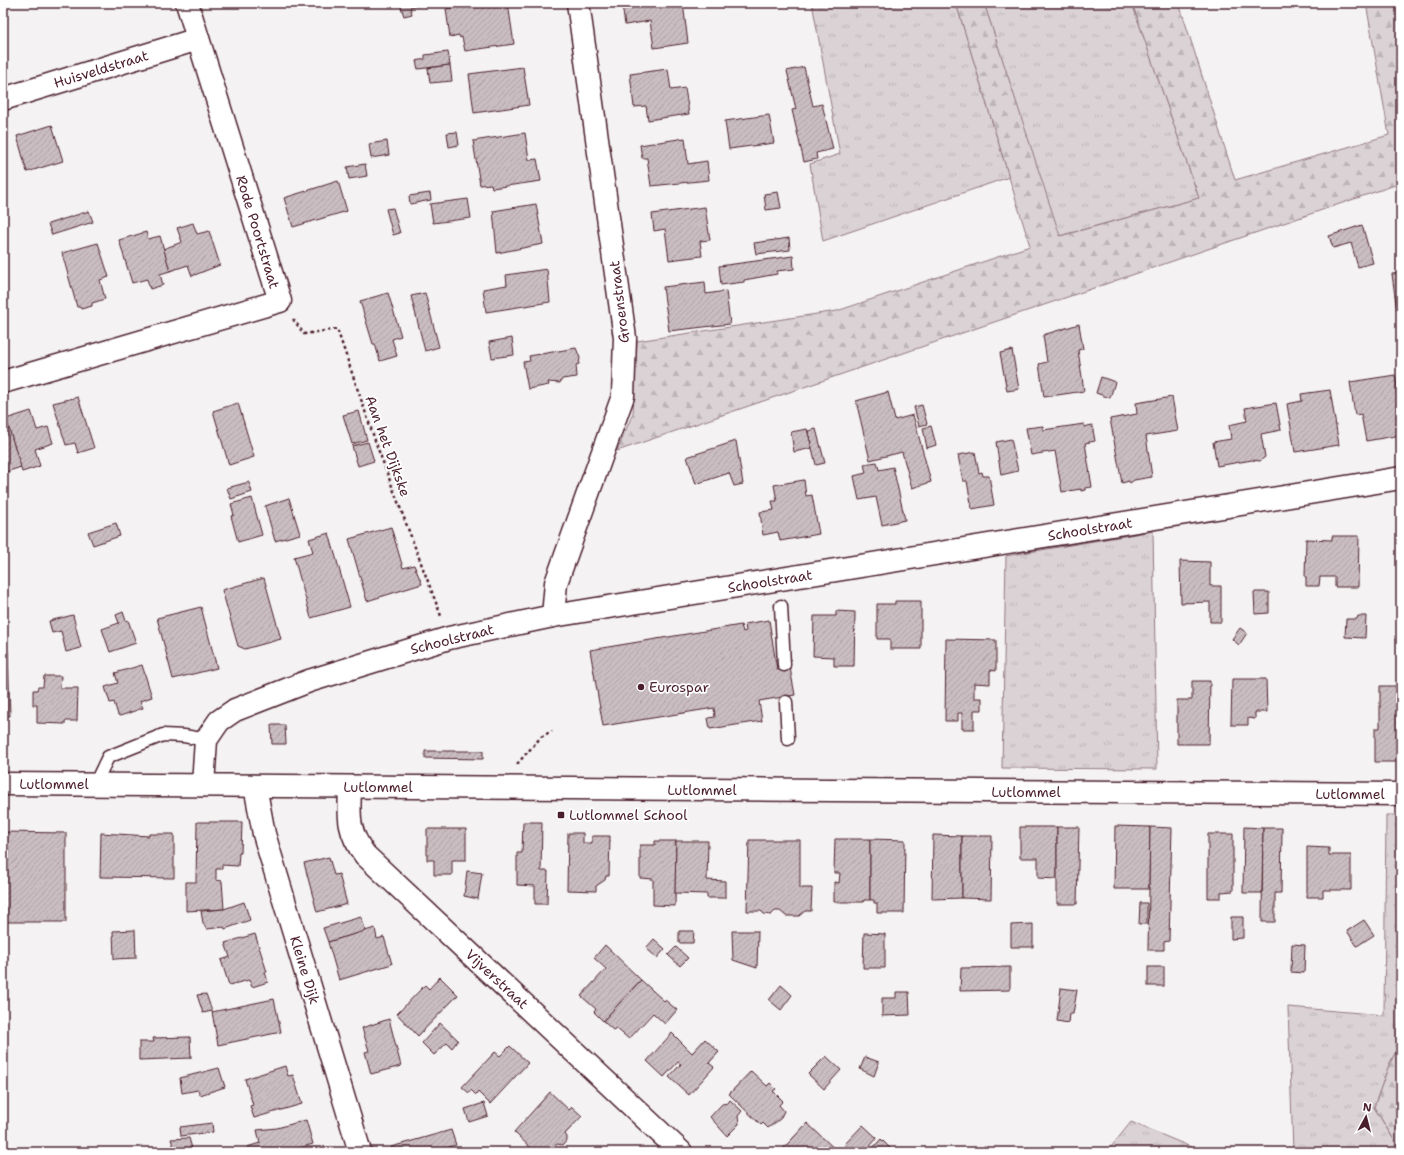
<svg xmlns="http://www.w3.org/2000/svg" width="1404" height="1155" font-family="'Shantell Sans',sans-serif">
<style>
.grass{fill:url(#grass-tufts);stroke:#927880}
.forest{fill:url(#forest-firs);stroke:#927880}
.building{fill:url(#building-hatch);stroke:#4a1f2b}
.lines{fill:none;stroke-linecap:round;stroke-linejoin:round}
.lane-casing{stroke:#4a1f2b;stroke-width:15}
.street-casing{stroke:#4a1f2b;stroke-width:25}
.secondary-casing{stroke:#4a1f2b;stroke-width:25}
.path{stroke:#4a1f2b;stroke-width:2.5;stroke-dasharray:3 3;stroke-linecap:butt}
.lane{stroke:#fff;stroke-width:12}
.street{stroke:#fff;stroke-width:22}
.secondary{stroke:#fff;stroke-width:22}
.poi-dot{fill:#4a1f2b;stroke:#fff;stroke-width:1.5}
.labels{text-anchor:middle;stroke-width:3.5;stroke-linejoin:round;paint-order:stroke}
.street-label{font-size:14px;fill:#4a1f2b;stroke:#fff}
.poi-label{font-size:14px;fill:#4a1f2b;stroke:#fff;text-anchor:start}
</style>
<defs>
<pattern id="grass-tufts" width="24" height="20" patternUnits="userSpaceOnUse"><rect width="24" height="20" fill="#dbd2d5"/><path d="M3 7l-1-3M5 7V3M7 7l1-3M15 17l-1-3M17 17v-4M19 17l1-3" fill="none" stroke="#bdb4b7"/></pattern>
<pattern id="forest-firs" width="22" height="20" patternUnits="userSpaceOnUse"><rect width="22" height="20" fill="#dbd2d5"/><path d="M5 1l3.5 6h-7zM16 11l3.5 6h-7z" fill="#bdb4b7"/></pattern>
<pattern id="building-hatch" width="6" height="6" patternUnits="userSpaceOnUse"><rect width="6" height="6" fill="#cabdc1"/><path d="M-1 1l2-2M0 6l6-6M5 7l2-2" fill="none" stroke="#afa2a6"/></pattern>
</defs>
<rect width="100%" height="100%" fill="#f4f2f2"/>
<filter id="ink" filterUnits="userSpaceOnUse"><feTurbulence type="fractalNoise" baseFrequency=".025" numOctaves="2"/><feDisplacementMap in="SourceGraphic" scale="8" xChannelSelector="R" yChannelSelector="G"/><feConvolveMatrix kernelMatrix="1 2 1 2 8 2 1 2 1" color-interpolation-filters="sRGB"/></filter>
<g filter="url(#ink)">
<g class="grass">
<polygon points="812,3 956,3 1009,177 823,241 810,164 840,154"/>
<polygon points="984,3 1132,3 1199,198 1059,236"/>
<polygon points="1153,531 1157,769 1002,768 1006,556"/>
<polygon points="1386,815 1401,815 1401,1042 1389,1065 1374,1107 1401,1152 1293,1152 1288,1007 1384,1015"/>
<polygon points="1131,1122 1203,1152 1107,1152"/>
</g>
<g class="forest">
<polygon points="956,3 984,3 1060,236 1199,198 1132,3 1179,3 1235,180 1389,135 1366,3 1400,3 1401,183 617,451 633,413 637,341 837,311 1030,246"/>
<polygon points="1401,1042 1401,1151 1374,1107 1389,1065"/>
</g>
<g class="building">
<polygon points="436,3 410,7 412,14 404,16 400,4"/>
<polygon points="488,3 508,3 514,44 465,51 462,37 460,38 459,35 450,37 446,9"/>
<polygon points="637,3 683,3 688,43 654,48 650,21 625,25 622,5"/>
<polygon points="448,52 450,65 418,69 416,61 425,59 425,55"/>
<polygon points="450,65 452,81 430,83 428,68"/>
<polygon points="523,67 529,105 474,113 469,74"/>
<polygon points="804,67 813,106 822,104 833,149 816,153 817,159 804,162 792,110 796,109 787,71"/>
<polygon points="668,69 671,90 685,88 689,114 648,120 646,106 634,107 630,74"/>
<polygon points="769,115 774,143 729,149 725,121"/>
<polygon points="52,125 63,161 27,172 17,136"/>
<polygon points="457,132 459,145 449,147 447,133"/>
<polygon points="525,133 529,160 537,159 541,181 492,188 491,184 480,185 473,141"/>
<polygon points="685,138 688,164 707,161 709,180 651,186 647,158 642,158 640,145"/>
<polygon points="387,141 389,155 371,158 369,144"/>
<polygon points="365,164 367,176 349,179 347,167"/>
<polygon points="338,181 347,211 293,227 284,198"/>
<polygon points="778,192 781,208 766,210 764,194"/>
<polygon points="430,193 431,200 410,204 409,196"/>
<polygon points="468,199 471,218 433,223 430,204"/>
<polygon points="536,204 543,244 497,253 493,211"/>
<polygon points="705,207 710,240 700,241 702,256 669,260 665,229 654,231 652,214"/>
<polygon points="393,208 400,233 393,235 386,209"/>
<polygon points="89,211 93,222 52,235 48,224"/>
<polygon points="193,223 197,234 209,231 220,265 192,276 188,265 170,271 163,249 182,242 177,228"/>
<polygon points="1362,225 1373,263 1358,267 1351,243 1333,248 1329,236"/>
<polygon points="146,232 148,239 160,236 170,271 160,274 163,285 150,289 147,279 132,283 119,240"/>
<polygon points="789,238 790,250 756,254 754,243"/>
<polygon points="98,243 109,277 100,280 105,299 92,303 92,306 81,309 80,307 77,307 62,253"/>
<polygon points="793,256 794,269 777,271 777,274 744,280 744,282 721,285 719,266"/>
<polygon points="547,269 550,302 486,312 483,289 507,285 506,275"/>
<polygon points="1401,273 1401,311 1397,311 1392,274"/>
<polygon points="705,282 706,294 726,291 730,324 669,331 663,287"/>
<polygon points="388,293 401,336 392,339 397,356 380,361 375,344 373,344 360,301"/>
<polygon points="425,293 439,347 425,351 411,296"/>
<polygon points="1079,324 1083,349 1078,350 1084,391 1044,397 1039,364 1047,362 1043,335"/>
<polygon points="512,338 514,355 492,358 489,342"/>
<polygon points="576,348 580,358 579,364 576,365 577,377 562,379 560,383 548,382 549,385 528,389 523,362 530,361 529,356"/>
<polygon points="1012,350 1019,389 1007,391 1000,353"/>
<polygon points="1395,375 1401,408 1401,435 1366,441 1361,414 1355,415 1350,382"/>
<polygon points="1101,377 1115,382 1110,398 1096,393"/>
<polygon points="1330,390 1339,445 1295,452 1287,404 1302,401 1301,394"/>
<polygon points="888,392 895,420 913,415 931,482 912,488 902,452 870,460 856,401"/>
<polygon points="78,397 94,448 78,453 75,443 66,445 53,403"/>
<polygon points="1172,397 1178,431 1146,436 1152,477 1134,480 1130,483 1129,481 1122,483 1110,419 1137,414 1136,403"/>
<polygon points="238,403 254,457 229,465 213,411"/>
<polygon points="1276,403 1281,430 1261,434 1265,457 1260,461 1252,460 1217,466 1213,442 1231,439 1229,425 1247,421 1245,408"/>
<polygon points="922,405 927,424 919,426 914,407"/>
<polygon points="31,411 37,430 48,427 53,443 35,449 40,466 22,472 6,419"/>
<polygon points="359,411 367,440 352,444 343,415"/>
<polygon points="6,419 21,467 6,472 3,464 3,420"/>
<polygon points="1084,424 1084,427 1092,425 1095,441 1085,443 1092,487 1085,488 1085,490 1081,491 1081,489 1062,492 1055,451 1031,455 1026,428 1043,426 1043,430"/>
<polygon points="931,426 936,445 927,448 923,428"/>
<polygon points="807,429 812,448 794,452 791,432"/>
<polygon points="816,429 825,463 816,465 808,431"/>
<polygon points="1011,439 1018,471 1001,475 996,442"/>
<polygon points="736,441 743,484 734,486 729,473 696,484 687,457"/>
<polygon points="368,442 374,461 358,466 352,446"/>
<polygon points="975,452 979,473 982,472 983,476 989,476 994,505 972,509 967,481 963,481 958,455"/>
<polygon points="877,462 879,470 893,467 905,520 882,525 876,497 859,500 854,476 866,473 864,464"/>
<polygon points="804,480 806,496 812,495 819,534 780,541 778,532 763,535 760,512 774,510 772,501 777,501 774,485"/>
<polygon points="249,482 252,492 231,499 227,488"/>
<polygon points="252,498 262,535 238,542 231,516 234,515 231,504"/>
<polygon points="289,498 300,534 275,541 265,506"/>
<polygon points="116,523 120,536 93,545 88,532"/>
<polygon points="391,527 403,568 414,565 422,584 367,601 349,539"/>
<polygon points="329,533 350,607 311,618 294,557 313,552 309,539"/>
<polygon points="1332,536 1359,536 1358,587 1335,587 1335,577 1320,577 1319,586 1306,586 1306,577 1305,577 1306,539 1332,540"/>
<polygon points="1180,561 1210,562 1210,586 1221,586 1221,622 1210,622 1210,602 1181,603"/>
<polygon points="264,578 281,639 245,649 238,646 222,590"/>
<polygon points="1254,592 1269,592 1269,613 1255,614"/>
<polygon points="895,601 921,601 921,649 890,649 890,639 877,639 877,604 895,604"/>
<polygon points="201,607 217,668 173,679 157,618"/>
<polygon points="836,611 855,612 854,666 834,666 834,657 813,656 814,616 836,616"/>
<polygon points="123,612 126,621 128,620 136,643 110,652 102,629 119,623 116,615"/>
<polygon points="73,615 81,648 66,652 61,631 52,633 49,621"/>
<polygon points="1358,616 1366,616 1365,638 1345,637 1346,619 1357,619"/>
<polygon points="769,620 777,670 790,668 795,695 759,701 762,721 710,729 708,718 715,717 714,708 603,726 590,650 741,625 743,632 746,631 745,624"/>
<polygon points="1240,628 1247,633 1239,645 1232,639"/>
<polygon points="946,639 996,640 996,671 990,670 990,684 974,683 974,698 982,698 982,710 974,710 974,729 962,729 962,713 958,713 958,721 945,721"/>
<polygon points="3,651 8,651 10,716 3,716"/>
<polygon points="142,665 152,697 140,701 143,708 120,716 118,715 114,702 110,703 105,687 118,683 115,673"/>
<polygon points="44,676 61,676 60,688 78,688 77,721 65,721 65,724 37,723 37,705 33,705 33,690 37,690 38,687 43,687"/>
<polygon points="1232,679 1266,679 1267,712 1255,712 1255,719 1248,718 1248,725 1231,725"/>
<polygon points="1192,681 1210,681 1209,744 1177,744 1177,700 1192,700"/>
<polygon points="1380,686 1399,686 1399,694 1401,694 1401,728 1398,728 1398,735 1400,735 1400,762 1375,762 1375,728 1380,728"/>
<polygon points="271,725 285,725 286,744 272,744"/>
<polygon points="425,751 483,751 483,759 425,758"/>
<polygon points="197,822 242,822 241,853 239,853 238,866 222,865 222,869 216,869 216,880 222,881 224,909 186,911 186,882 196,882"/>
<polygon points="523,822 542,822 541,871 548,871 547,904 535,904 535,886 517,885 517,853 522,853"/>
<polygon points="1115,826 1150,827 1149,889 1114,889"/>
<polygon points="1020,827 1057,827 1057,879 1038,878 1038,858 1020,858"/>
<polygon points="1057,827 1079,827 1077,904 1057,904"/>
<polygon points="1150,827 1172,828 1169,941 1164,942 1164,950 1148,950"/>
<polygon points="1244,827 1263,828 1262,893 1243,893"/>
<polygon points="1263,828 1282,828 1281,893 1275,893 1275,922 1262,922"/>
<polygon points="427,829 466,829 466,860 452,860 452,875 434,875 434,860 427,860"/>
<polygon points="3,832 66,833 66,922 3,922"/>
<polygon points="101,833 149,836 149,834 174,834 174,878 100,877"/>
<polygon points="568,833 583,833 583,843 592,843 592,836 610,836 609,876 606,876 605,880 596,886 596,891 567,890"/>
<polygon points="1208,834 1233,834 1233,891 1221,892 1221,898 1208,898"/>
<polygon points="933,835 962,836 962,898 932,899"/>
<polygon points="962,836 992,836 991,899 962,898"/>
<polygon points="835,839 870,839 870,900 864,900 864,902 834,902 834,882 839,883 840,873 834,873"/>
<polygon points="870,839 905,840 904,913 877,913 877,903 874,903 874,900 870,900"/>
<polygon points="749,840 800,840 800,888 812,888 811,911 805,911 799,916 786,916 780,911 775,911 771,915 764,914 761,911 747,911"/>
<polygon points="655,841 676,841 675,906 653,905 653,879 640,878 640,845 655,845"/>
<polygon points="676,841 708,841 707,880 725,881 725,898 707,898 707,894 675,893"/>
<polygon points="1307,847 1329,848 1329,855 1351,855 1351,890 1323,890 1323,897 1307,897"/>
<polygon points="329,857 334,875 339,874 347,904 317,912 304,863"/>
<polygon points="467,871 482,873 478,899 464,896"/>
<polygon points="244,902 250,920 225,929 224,927 207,929 203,923 201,911 224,909"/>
<polygon points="1140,903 1147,903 1147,924 1139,924"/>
<polygon points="361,917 366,931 328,942 323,928"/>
<polygon points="1231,917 1243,917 1243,938 1231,939"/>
<polygon points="1364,920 1374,935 1357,946 1347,931"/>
<polygon points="1033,924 1033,947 1011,947 1011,925"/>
<polygon points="375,928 377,939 384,937 392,964 339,980 328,942"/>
<polygon points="135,930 136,958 114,959 113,931"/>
<polygon points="679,931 694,931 693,943 679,943"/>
<polygon points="732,931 758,931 757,968 733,960"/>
<polygon points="864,933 885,934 885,968 863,968"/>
<polygon points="255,934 267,972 265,972 268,982 252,987 249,980 229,985 221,960 230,957 225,943"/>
<polygon points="654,939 665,949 657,958 646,948"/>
<polygon points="1292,944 1305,945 1304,973 1291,972"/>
<polygon points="605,945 641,980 603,1021 594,1012 596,1009 581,996 606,969 594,958"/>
<polygon points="676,947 688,958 680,966 668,955"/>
<polygon points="1010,967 1010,990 960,991 961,968"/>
<rect x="1148" y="967" width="16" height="19"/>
<polygon points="440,977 458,995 418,1036 397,1014 425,985 429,989"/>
<polygon points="641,980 664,1001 665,1000 677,1010 665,1024 653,1013 629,1039 616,1028 613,1030 603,1021"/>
<polygon points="781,985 792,995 781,1010 769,1000"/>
<polygon points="1061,988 1077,990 1073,1014 1069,1014 1068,1023 1057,1021"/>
<polygon points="896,992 909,992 910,1015 882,1016 882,998 896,998"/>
<polygon points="206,994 212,1011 203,1013 197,995"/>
<polygon points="274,999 281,1032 218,1045 212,1012"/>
<polygon points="389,1019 401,1066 371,1074 365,1052 369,1051 362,1028"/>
<polygon points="440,1023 458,1040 452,1048 447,1043 434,1055 422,1043"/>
<polygon points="672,1033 692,1053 705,1039 719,1052 709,1063 714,1067 689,1095 669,1077 681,1064 678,1062 664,1077 647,1061"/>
<polygon points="190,1037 191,1058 139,1060 139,1042 154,1042 153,1038"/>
<polygon points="510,1046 528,1063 490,1104 478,1092 476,1095 471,1090 469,1093 462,1087 495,1052 500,1056"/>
<polygon points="826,1056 841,1070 824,1089 808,1074"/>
<polygon points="865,1057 879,1062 874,1076 860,1069"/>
<polygon points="285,1066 288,1076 293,1075 302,1104 254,1118 250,1106 253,1105 245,1079"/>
<polygon points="219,1068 225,1087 200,1095 198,1090 182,1093 180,1078"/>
<polygon points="751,1071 767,1086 770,1083 776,1089 773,1091 783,1101 779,1105 784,1111 780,1119 768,1128 763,1123 761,1125 729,1094"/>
<polygon points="550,1092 569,1110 572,1107 582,1116 565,1134 567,1137 567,1140 563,1145 557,1144 550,1152 535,1152 514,1132"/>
<polygon points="730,1100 742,1111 738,1116 739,1124 727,1136 710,1117 722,1104 728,1103"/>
<polygon points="484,1103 488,1116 469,1122 465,1109"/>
<polygon points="306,1120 313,1144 296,1149 297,1152 242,1152 248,1149 247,1147 260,1143 257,1130 277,1128"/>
<polygon points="212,1123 213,1132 181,1136 180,1127"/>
<polygon points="807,1123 838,1152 780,1152"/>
<polygon points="863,1125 877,1138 865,1152 851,1152 844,1145"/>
<polygon points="451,1130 456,1145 432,1152 431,1150 423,1152 382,1152 392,1149 391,1147"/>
<polygon points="189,1138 193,1152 175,1152 171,1139"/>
<polygon points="881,1139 891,1149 888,1152 869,1152"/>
</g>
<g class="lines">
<g class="lane-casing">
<g id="lane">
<polyline points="781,606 784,665"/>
<polyline points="786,702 788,739"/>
<polyline points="95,784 108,757 163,735 184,736 206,740"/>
</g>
</g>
<g class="street-casing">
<g id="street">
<polyline points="3,99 198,39"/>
<polyline points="3,382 280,301 187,3"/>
<polyline points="553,616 556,583 623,396 625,338 578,3"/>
<polyline points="203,785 206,740 219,721 235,710 309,681 449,638 553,616 1401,478"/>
<polyline points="255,786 264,834 360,1152"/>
<path d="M350,787C349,816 347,831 365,855L681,1152"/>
</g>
</g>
<g class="secondary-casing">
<polyline id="secondary" points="3,784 1401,794"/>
</g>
<g class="path">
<polyline points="293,319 304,334 337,329 378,449 441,616"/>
<polyline points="517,764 541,737 552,731"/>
</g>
<use href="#lane" class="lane"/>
<use href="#street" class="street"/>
<use href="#secondary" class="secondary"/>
</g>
</g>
<g class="poi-dot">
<circle cx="641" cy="687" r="4"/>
<rect x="557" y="811" width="8" height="8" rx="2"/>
</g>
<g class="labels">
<g class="street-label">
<text transform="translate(101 69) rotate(-17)" y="5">Huisveldstraat</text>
<text transform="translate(258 232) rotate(73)" y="5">Rode Poortstraat</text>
<text transform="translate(619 302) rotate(-97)" y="5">Groenstraat</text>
<text transform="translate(388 446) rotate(70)" y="5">Aan het Dijkske</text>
<text transform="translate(1090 529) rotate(-9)" y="5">Schoolstraat</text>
<text transform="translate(770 581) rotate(-9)" y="5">Schoolstraat</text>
<text transform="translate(452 639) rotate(-14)" y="5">Schoolstraat</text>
<text x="54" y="789">Lutlommel</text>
<text x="378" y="792">Lutlommel</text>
<text x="702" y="795">Lutlommel</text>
<text x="1026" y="797">Lutlommel</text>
<text x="1350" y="799">Lutlommel</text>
<text transform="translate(305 970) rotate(73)" y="5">Kleine Dijk</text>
<text transform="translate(497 979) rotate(43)" y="5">Vijverstraat</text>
</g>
<g class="poi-label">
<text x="649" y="692">Eurospar</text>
<text x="569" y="820">Lutlommel School</text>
</g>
</g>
<rect width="1404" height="1155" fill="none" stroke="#fff" stroke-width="16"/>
<rect x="8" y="8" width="1388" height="1139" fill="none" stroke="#4a1f2b" stroke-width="1.5" filter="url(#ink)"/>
<g transform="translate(1366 1117) rotate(7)" stroke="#ffffff" stroke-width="3" paint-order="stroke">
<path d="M0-3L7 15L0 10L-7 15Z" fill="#4a1f2b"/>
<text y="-6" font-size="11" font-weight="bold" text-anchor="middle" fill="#4a1f2b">N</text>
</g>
</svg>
